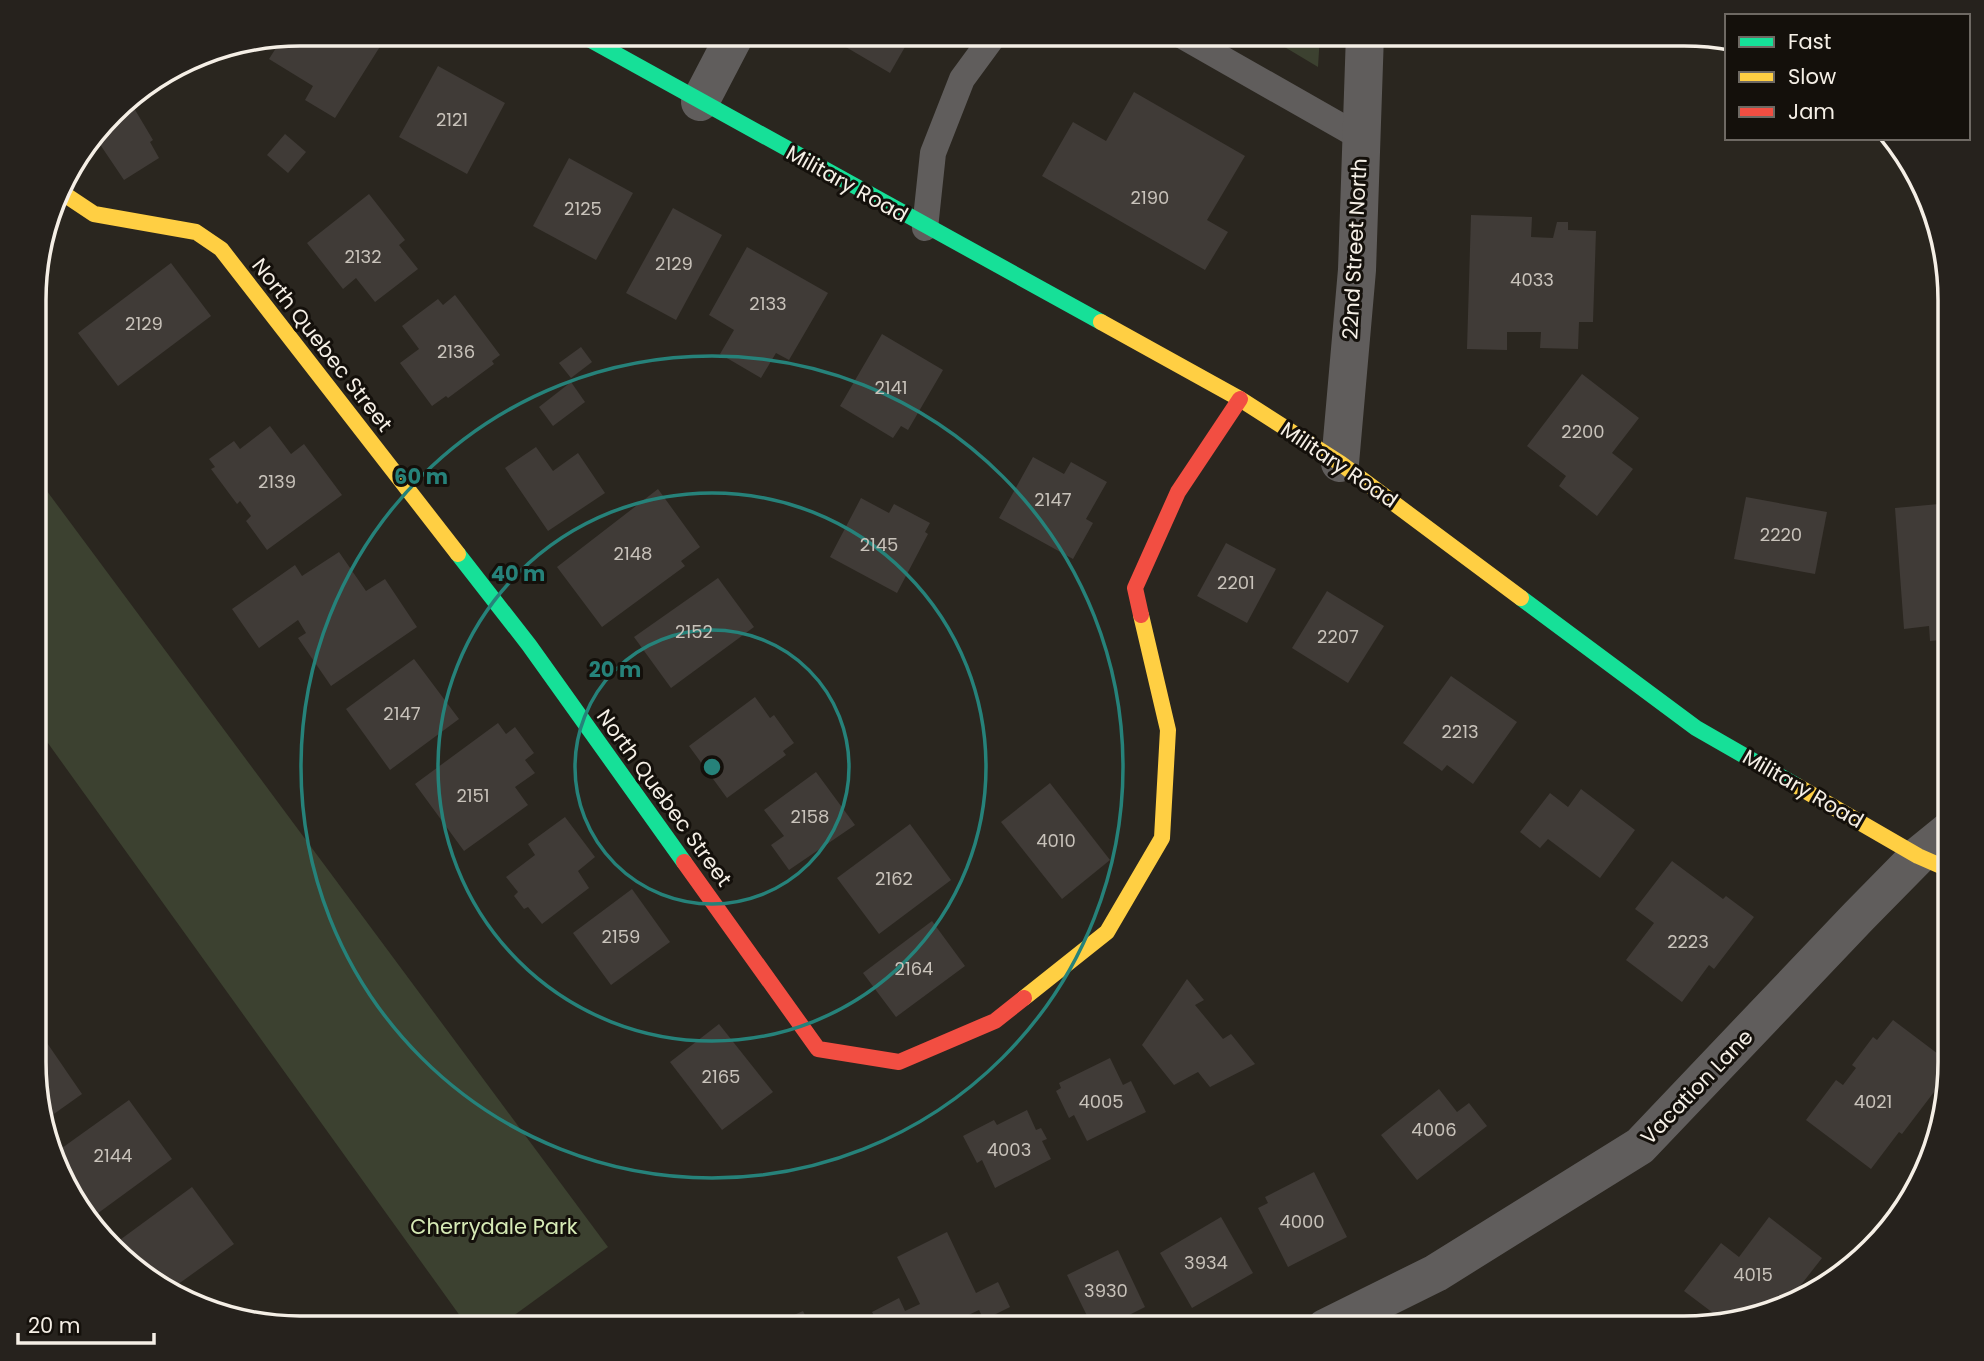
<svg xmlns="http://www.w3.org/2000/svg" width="1984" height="1361" font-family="Poppins,sans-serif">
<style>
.green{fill:#3c4130}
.building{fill:#403b37}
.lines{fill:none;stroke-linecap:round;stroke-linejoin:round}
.lane{stroke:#605d5c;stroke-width:26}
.street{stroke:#605d5c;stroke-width:38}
.fast{stroke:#16e098;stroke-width:16}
.slow{stroke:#ffcf43;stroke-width:16}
.jam{stroke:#f24e42;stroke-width:16}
.ring{fill:none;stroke:#26827a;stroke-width:3.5}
.labels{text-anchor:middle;stroke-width:6;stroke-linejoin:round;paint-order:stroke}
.number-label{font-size:18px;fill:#c8c2ba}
.street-label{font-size:21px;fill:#f5efe6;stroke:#14100b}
.park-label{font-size:21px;fill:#d6eab5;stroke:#14100b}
.rim{fill:none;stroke:#f5efe6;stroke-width:3.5}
.centre{fill:#26827a;stroke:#14100b;stroke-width:3.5}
.ring-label{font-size:21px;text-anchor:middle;font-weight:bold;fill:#26827a;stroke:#14100b;stroke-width:6;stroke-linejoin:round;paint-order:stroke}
</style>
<rect width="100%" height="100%" fill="#2a261f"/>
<g class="green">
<polygon points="1263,34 1320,34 1318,67"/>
<polygon points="35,475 608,1247 498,1327 468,1327 35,725"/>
</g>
<g class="building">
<polygon points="300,33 380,33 386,37 335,118 305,100 313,86 269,59 283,37"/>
<polygon points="822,33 913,33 890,73"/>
<polygon points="438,66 505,103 467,174 399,137"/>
<polygon points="1134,92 1245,156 1207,220 1228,232 1205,270 1042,176 1073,122 1106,141"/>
<polygon points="128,98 153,140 150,142 159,158 124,180 95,137"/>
<polygon points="285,134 306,152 288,173 267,155"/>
<polygon points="569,158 633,193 596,260 533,226"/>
<polygon points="369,194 405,240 399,245 418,269 375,302 356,278 343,289 307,243"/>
<polygon points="673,208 722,235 676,320 626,293"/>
<polygon points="1471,215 1532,217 1531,237 1553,238 1557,222 1568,222 1568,230 1596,231 1593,322 1579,322 1578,349 1540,348 1541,332 1507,332 1507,350 1467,349"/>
<polygon points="747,247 828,293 789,360 776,353 761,378 720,354 734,330 709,315"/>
<polygon points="36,263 44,272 35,279 35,265"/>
<polygon points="171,263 211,316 118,386 78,333"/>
<polygon points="455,295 500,355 492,361 494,364 448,398 446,396 432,406 400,363 419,349 402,326 438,299 443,305"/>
<polygon points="882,334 943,370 908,430 901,426 893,438 840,406"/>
<polygon points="581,347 592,362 571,378 559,363"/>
<polygon points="1582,374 1639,418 1612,453 1633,469 1597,516 1559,486 1566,476 1527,446"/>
<polygon points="571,382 585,402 553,426 539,407"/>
<polygon points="270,426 291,454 304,444 342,495 267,550 246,521 251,516 240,501 237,504 211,469 215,467 209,459 234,441 240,449"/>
<polygon points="536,447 553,471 578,453 605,493 548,531 505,468"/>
<polygon points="1033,457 1064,474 1071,462 1107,482 1086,519 1093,523 1073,559 999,518"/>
<polygon points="1945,458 1950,458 1950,495 1948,495"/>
<polygon points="658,489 700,547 681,561 685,566 602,627 557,567"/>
<polygon points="1746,497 1827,512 1815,574 1734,559"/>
<polygon points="861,498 889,513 894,504 930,523 925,532 928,534 897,593 830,557"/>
<polygon points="1950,503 1950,639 1930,641 1929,626 1904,629 1895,508"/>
<polygon points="1226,543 1276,569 1247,623 1197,596"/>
<polygon points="339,552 366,591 385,579 417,627 331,686 298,638 306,633 298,620 259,648 232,609 295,565 302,576"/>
<polygon points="718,578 754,627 671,688 634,637"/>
<polygon points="1327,591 1384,626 1348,683 1292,648"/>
<polygon points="414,659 459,719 390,770 346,709"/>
<polygon points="1451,676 1517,722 1473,784 1447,765 1442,771 1403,743"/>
<polygon points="755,697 770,718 774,715 794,743 783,751 786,755 727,798 689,746"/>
<polygon points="498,723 506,734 515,727 534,753 525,760 535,773 515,787 528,805 464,851 415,784"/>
<polygon points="816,772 855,825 789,870 771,845 784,836 764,810"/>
<polygon points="1050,783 1110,860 1062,899 1001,822"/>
<polygon points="1581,789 1635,830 1600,878 1548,839 1540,848 1520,832 1550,793 1568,807"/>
<polygon points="565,817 595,857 578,871 589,888 542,924 528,907 524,909 514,896 518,892 506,877 535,855 528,844"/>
<polygon points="910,824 951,880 879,934 837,878"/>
<polygon points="1672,861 1723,899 1726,896 1754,917 1714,969 1709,965 1682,1002 1626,960 1654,923 1635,909"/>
<polygon points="632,889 670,942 611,985 573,933"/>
<polygon points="932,921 965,966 896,1017 863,973"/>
<polygon points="1187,979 1204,1000 1195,1005 1223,1039 1231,1034 1255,1064 1210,1087 1198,1072 1174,1085 1142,1045"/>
<polygon points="1893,1020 1950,1063 1950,1071 1902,1134 1899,1132 1871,1169 1806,1120 1836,1080 1843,1085 1856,1068 1852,1065 1873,1037 1877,1040"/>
<polygon points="719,1024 773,1092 722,1130 670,1062"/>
<polygon points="47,1043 82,1094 44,1121 35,1096 35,1051"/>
<polygon points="1110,1058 1123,1085 1131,1081 1146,1112 1087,1141 1074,1115 1069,1118 1056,1091 1061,1088 1059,1083"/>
<polygon points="1439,1089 1457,1112 1469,1103 1487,1126 1417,1180 1381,1135"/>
<polygon points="129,1100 172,1159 90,1219 69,1195 55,1153"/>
<polygon points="1027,1110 1036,1130 1041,1128 1047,1139 1042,1141 1051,1159 995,1188 982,1160 977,1163 963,1136 994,1120 997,1125"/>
<polygon points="1314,1172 1347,1237 1288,1267 1258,1208 1268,1203 1265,1197"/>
<polygon points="192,1187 234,1244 170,1290 138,1273 113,1245"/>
<polygon points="1221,1217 1253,1273 1192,1308 1160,1253"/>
<polygon points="1769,1217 1822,1258 1786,1304 1721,1319 1684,1291 1721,1243 1739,1257"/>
<polygon points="947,1232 976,1293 998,1282 1010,1307 984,1320 979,1310 943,1327 880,1327 872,1312 899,1298 905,1311 920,1304 897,1257"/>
<polygon points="1118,1250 1145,1307 1103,1328 1093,1328 1067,1275"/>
<polygon points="803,1311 811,1327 767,1327"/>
</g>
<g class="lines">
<g class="lane">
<polyline points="1179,34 1360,137"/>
<polyline points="925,228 933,153 962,79 995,34"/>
</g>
<g class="street">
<polyline points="700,102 736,33"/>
<polyline points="1340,463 1357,270 1365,34"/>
<polyline points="1325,1328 1436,1273 1640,1146 1858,917 1918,856 1950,830"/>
</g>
<g class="fast">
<polyline points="578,33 1101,322"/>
<polyline points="458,554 529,645 684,862"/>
<polyline points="1521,598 1696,728 1797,786"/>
</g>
<g class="slow">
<polyline points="58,190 94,214 196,232 221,249 458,554"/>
<polyline points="1101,322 1240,399 1340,463 1521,598"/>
<polyline points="1797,786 1918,856 1950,870"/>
<polyline points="1024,998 1107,932 1162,838 1168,730 1141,615"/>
</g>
<g class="jam">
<polyline points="1141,615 1135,588 1178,492 1240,399"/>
<polyline points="684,862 818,1049 899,1062 995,1021 1024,998"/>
</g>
</g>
<g class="ring">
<circle cx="712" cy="767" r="137"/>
<circle cx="712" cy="767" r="274"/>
<circle cx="712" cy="767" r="411"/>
</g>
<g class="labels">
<g class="number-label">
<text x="452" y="126">2121</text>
<text x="1150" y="204">2190</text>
<text x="583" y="215">2125</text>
<text x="363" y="263">2132</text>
<text x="674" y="270">2129</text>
<text x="1532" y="286">4033</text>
<text x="768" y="310">2133</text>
<text x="144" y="330">2129</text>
<text x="456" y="358">2136</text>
<text x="891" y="394">2141</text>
<text x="1583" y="438">2200</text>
<text x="277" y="488">2139</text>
<text x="1053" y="506">2147</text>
<text x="1781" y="541">2220</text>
<text x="879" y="551">2145</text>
<text x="633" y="560">2148</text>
<text x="1236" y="589">2201</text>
<text x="694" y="638">2152</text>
<text x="1338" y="643">2207</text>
<text x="402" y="720">2147</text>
<text x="1460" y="738">2213</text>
<text x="473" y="802">2151</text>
<text x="810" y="823">2158</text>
<text x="1056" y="847">4010</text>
<text x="894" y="885">2162</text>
<text x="621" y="943">2159</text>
<text x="1688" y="948">2223</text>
<text x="914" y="975">2164</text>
<text x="721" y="1083">2165</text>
<text x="1101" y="1108">4005</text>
<text x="1873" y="1108">4021</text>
<text x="1434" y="1136">4006</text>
<text x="1009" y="1156">4003</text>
<text x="113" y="1162">2144</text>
<text x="1302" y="1228">4000</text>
<text x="1206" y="1269">3934</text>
<text x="1753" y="1281">4015</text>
<text x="1106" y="1297">3930</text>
</g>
<g class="street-label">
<text transform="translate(847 184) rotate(29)" y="7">Military Road</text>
<text transform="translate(1355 249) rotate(-87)" y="7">22nd Street North</text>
<text transform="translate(322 345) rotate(52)" y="7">North Quebec Street</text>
<text transform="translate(1339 465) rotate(34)" y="7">Military Road</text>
<text transform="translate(1803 789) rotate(30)" y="7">Military Road</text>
<text transform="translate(664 798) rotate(54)" y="7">North Quebec Street</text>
<text transform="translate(1697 1087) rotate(-46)" y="7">Vacation Lane</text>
</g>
<g class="park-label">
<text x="494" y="1234">Cherrydale Park</text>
</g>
</g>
<path d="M0 0H1984V1361H0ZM300 46H1684A254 254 0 0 1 1938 300V1062A254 254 0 0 1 1684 1316H300A254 254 0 0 1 46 1062V300A254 254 0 0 1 300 46Z" fill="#26221d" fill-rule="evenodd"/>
<path class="rim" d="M300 46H1684A254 254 0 0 1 1938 300V1062A254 254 0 0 1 1684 1316H300A254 254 0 0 1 46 1062V300A254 254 0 0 1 300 46Z"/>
<circle cx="712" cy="767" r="10" class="centre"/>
<g class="ring-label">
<text x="421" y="484">60 m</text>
<text x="518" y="581">40 m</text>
<text x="615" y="677">20 m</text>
</g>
<rect x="1725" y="14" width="245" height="126" fill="#14100b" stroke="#6e6963" stroke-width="2"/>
<rect x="1739" y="37" width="35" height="10" fill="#16e098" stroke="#6e6963" stroke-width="2"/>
<text x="1788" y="49" font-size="21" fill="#f5efe6">Fast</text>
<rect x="1739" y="72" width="35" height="10" fill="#ffcf43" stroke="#6e6963" stroke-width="2"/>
<text x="1788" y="84" font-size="21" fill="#f5efe6">Slow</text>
<rect x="1739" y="107" width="35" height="10" fill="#f24e42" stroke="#6e6963" stroke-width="2"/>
<text x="1788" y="119" font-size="21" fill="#f5efe6">Jam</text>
<path d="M18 1333v10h136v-10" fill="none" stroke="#f5efe6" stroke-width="3.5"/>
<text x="28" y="1333" font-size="21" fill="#f5efe6" stroke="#14100b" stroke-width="5" paint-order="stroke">20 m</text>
</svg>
